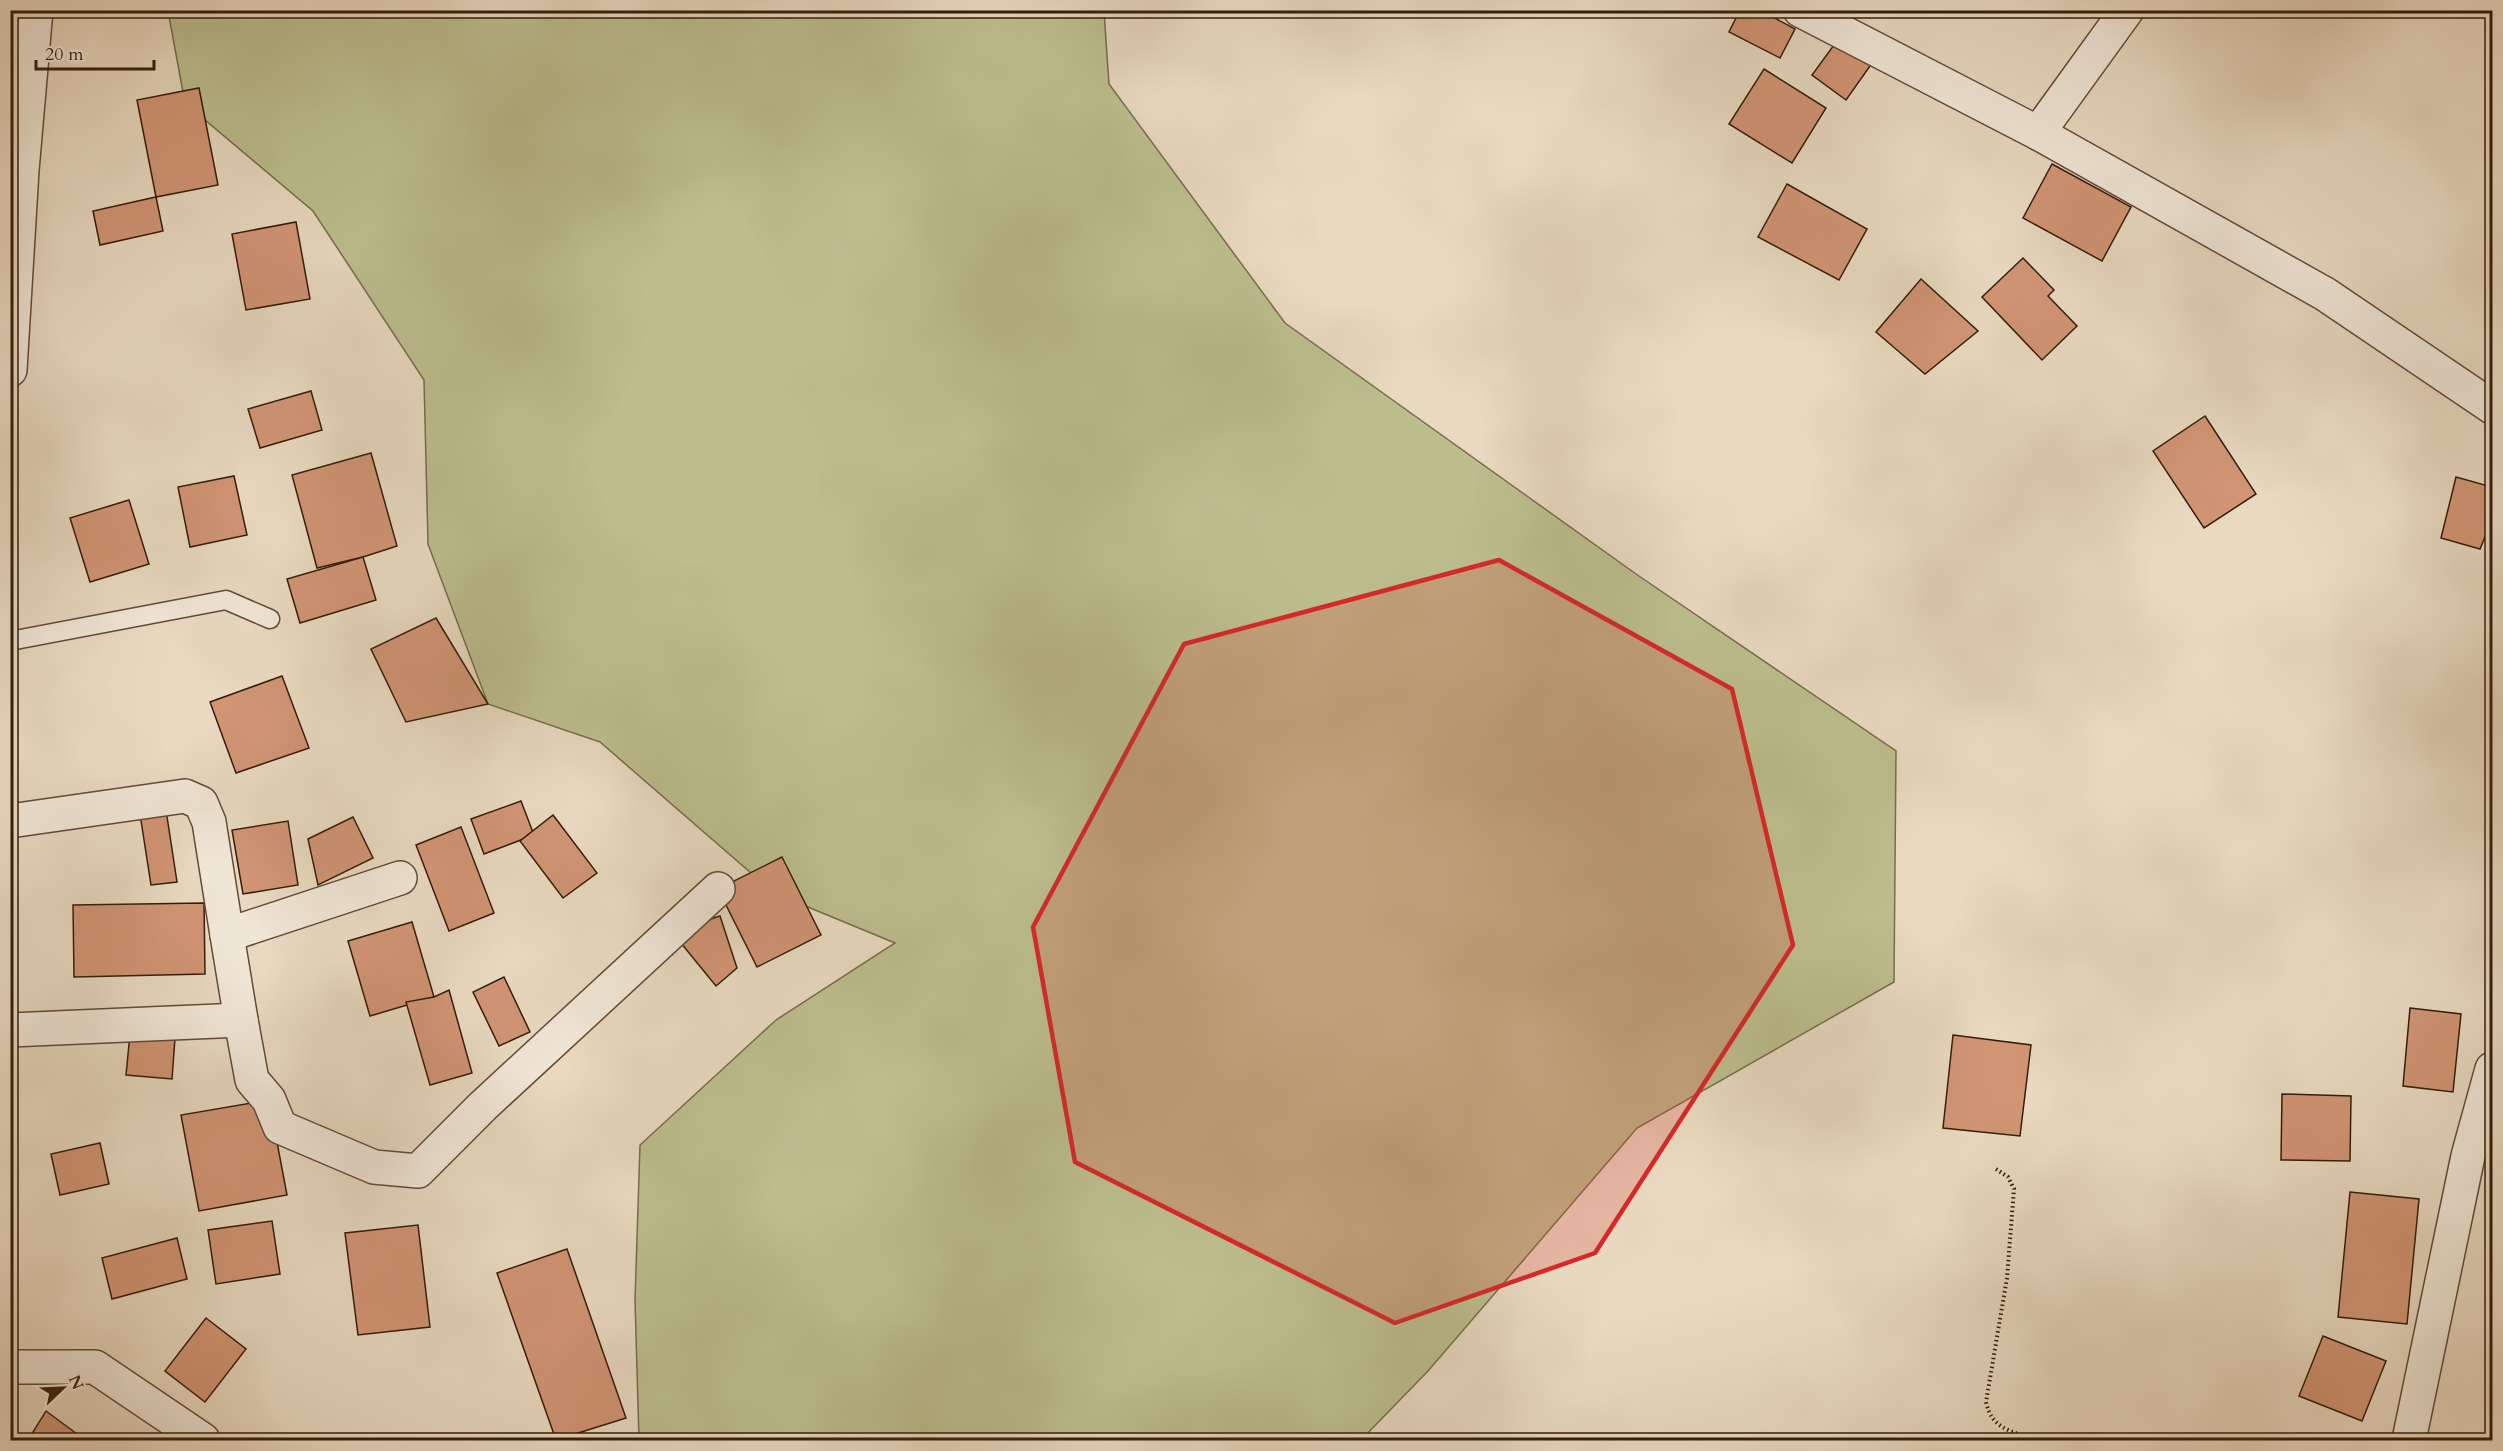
<svg xmlns="http://www.w3.org/2000/svg" width="2503" height="1451" font-family="Cardo,serif">
<style>
.green{fill:#bcbe8e;stroke:#786d4c;stroke-width:1.5}
.building{fill:#d19574;stroke:#351c0a;stroke-width:1.5}
.lines{fill:none;stroke-linecap:round;stroke-linejoin:round}
.lane-casing{stroke:#624b38;stroke-width:21}
.street-casing{stroke:#624b38;stroke-width:36}
.path{stroke:#351c0a;stroke-width:4;stroke-dasharray:1.5 3;stroke-linecap:butt}
.lane{stroke:#f0e6d6;stroke-width:18}
.street{stroke:#f0e6d6;stroke-width:33}
.marked{fill:#d62828;fill-opacity:0.2;stroke:#d62828;stroke-width:4.5;stroke-linejoin:round}
</style>
<rect width="100%" height="100%" fill="#e8d9c0"/>
<filter id="stains"><feTurbulence type="fractalNoise" baseFrequency=".00333" numOctaves="4"/><feColorMatrix values="0 0 0 0 .2 0 0 0 0 .09 0 0 0 0 .02 0 0 0 .5 -.17"/></filter>
<radialGradient id="worn" r=".72"><stop offset=".6" stop-color="#630" stop-opacity="0"/><stop offset="1" stop-color="#630" stop-opacity=".3"/></radialGradient>
<polygon class="green" points="168,11 1104,11 1109,84 1285,323 1636,574 1896,751 1894,982 1637,1128 1428,1371 1361,1440 639,1440 635,1300 640,1145 776,1020 895,943 774,893 600,742 488,704 428,544 424,380 313,211 185,103"/>
<g class="building">
<polygon points="1740,10 1760,10 1795,29 1780,58 1729,32"/>
<polygon points="1842,34 1875,59 1846,100 1812,75"/>
<polygon points="1764,69 1826,108 1792,163 1729,124"/>
<polygon points="199,88 218,185 156,197 137,100"/>
<polygon points="2052,164 2131,207 2102,261 2023,218"/>
<polygon points="1787,184 1867,229 1839,280 1758,237"/>
<polygon points="156,197 163,231 100,245 93,211"/>
<polygon points="296,222 310,299 246,310 232,234"/>
<polygon points="2023,258 2054,290 2048,296 2077,326 2042,360 1982,297"/>
<polygon points="1921,279 1978,331 1925,374 1876,332"/>
<polygon points="311,391 322,430 260,448 248,409"/>
<polygon points="2205,416 2256,494 2204,528 2153,451"/>
<polygon points="371,453 397,546 363,557 317,568 292,475"/>
<polygon points="234,476 247,535 190,547 178,487"/>
<polygon points="2456,477 2492,487 2492,520 2480,549 2441,538"/>
<polygon points="129,500 149,564 90,582 70,518"/>
<polygon points="363,557 376,600 300,623 287,579"/>
<polygon points="436,618 488,704 406,722 371,649"/>
<polygon points="282,676 309,748 236,773 210,702"/>
<polygon points="521,801 534,835 484,854 471,819"/>
<polygon points="166,810 177,882 151,885 140,814"/>
<polygon points="553,815 597,873 563,898 520,841"/>
<polygon points="353,817 373,858 318,885 308,839"/>
<polygon points="288,821 298,885 243,894 232,830"/>
<polygon points="461,827 494,913 449,931 416,845"/>
<polygon points="782,857 821,935 757,967 718,889"/>
<polygon points="204,903 205,974 74,977 73,905"/>
<polygon points="720,916 737,968 716,986 672,932"/>
<polygon points="412,922 434,997 370,1016 348,941"/>
<polygon points="504,977 530,1032 499,1046 473,992"/>
<polygon points="449,990 472,1073 430,1085 406,1002 434,997"/>
<polygon points="2410,1008 2461,1014 2453,1092 2403,1086"/>
<polygon points="130,1034 175,1038 172,1079 126,1075"/>
<polygon points="1953,1035 2031,1045 2020,1136 1943,1128"/>
<polygon points="2282,1094 2351,1096 2350,1161 2281,1160"/>
<polygon points="269,1100 287,1195 199,1211 181,1115"/>
<polygon points="100,1143 109,1184 60,1195 51,1154"/>
<polygon points="2350,1192 2419,1199 2407,1324 2338,1317"/>
<polygon points="272,1221 280,1274 216,1284 208,1230"/>
<polygon points="418,1225 430,1327 358,1335 345,1233"/>
<polygon points="177,1238 187,1279 112,1299 102,1258"/>
<polygon points="567,1249 626,1418 556,1440 497,1273"/>
<polygon points="206,1318 246,1349 205,1402 165,1371"/>
<polygon points="2323,1336 2386,1361 2362,1421 2299,1396"/>
<polygon points="46,1411 85,1440 28,1440"/>
</g>
<g class="lines">
<g class="lane-casing">
<polyline id="lane" points="10,641 226,600 270,619"/>
</g>
<g class="street-casing">
<g id="street">
<polyline points="1800,10 2038,133 2325,294 2492,407"/>
<polyline points="2038,133 2127,10"/>
<polyline points="10,370 22,170 36,10"/>
<polyline points="10,821 185,796 201,803 209,822 227,935"/>
<polyline points="241,1020 227,935 400,878"/>
<polyline points="10,1030 241,1020 252,1080 269,1100 280,1127 374,1167 418,1171 483,1106 718,889"/>
<polyline points="10,1367 95,1367 203,1440"/>
<polyline points="2409,1440 2468,1156 2492,1069"/>
</g>
</g>
<path class="path" d="M1996,1169L2008,1177L2014,1189L2007,1278L1986,1402C1992,1429 2010,1430 2034,1440"/>
<use href="#lane" class="lane"/>
<use href="#street" class="street"/>
</g>
<path class="marked" d="M1499,560L1732,689L1793,945L1595,1253L1395,1323L1075,1162L1033,927L1184,644Z"/>
<rect width="2503" height="1451" fill="none" stroke="#e8d9c0" stroke-width="36"/>
<rect x="12" y="12" width="2479" height="1427" fill="none" stroke="#351c0a" stroke-width="3"/>
<rect x="18" y="18" width="2467" height="1415" fill="none" stroke="#351c0a" stroke-width="1.5"/>
<g transform="translate(63 1388) rotate(67)" stroke="#f0e6d6" stroke-width="4.5" paint-order="stroke">
<path d="M0-4.5L10 22L0 15L-10 22Z" fill="#351c0a"/>
<text y="-9" font-size="16" font-weight="bold" text-anchor="middle" fill="#351c0a">N</text>
</g>
<path d="M36 60v9h118v-9" fill="none" stroke="#351c0a" stroke-width="3"/>
<text x="45" y="60" font-size="18" fill="#351c0a" stroke="#f0e6d6" stroke-width="4.5" paint-order="stroke">20 m</text>
<rect width="100%" height="100%" filter="url(#stains)"/>
<rect width="100%" height="100%" fill="url(#worn)"/>
</svg>
